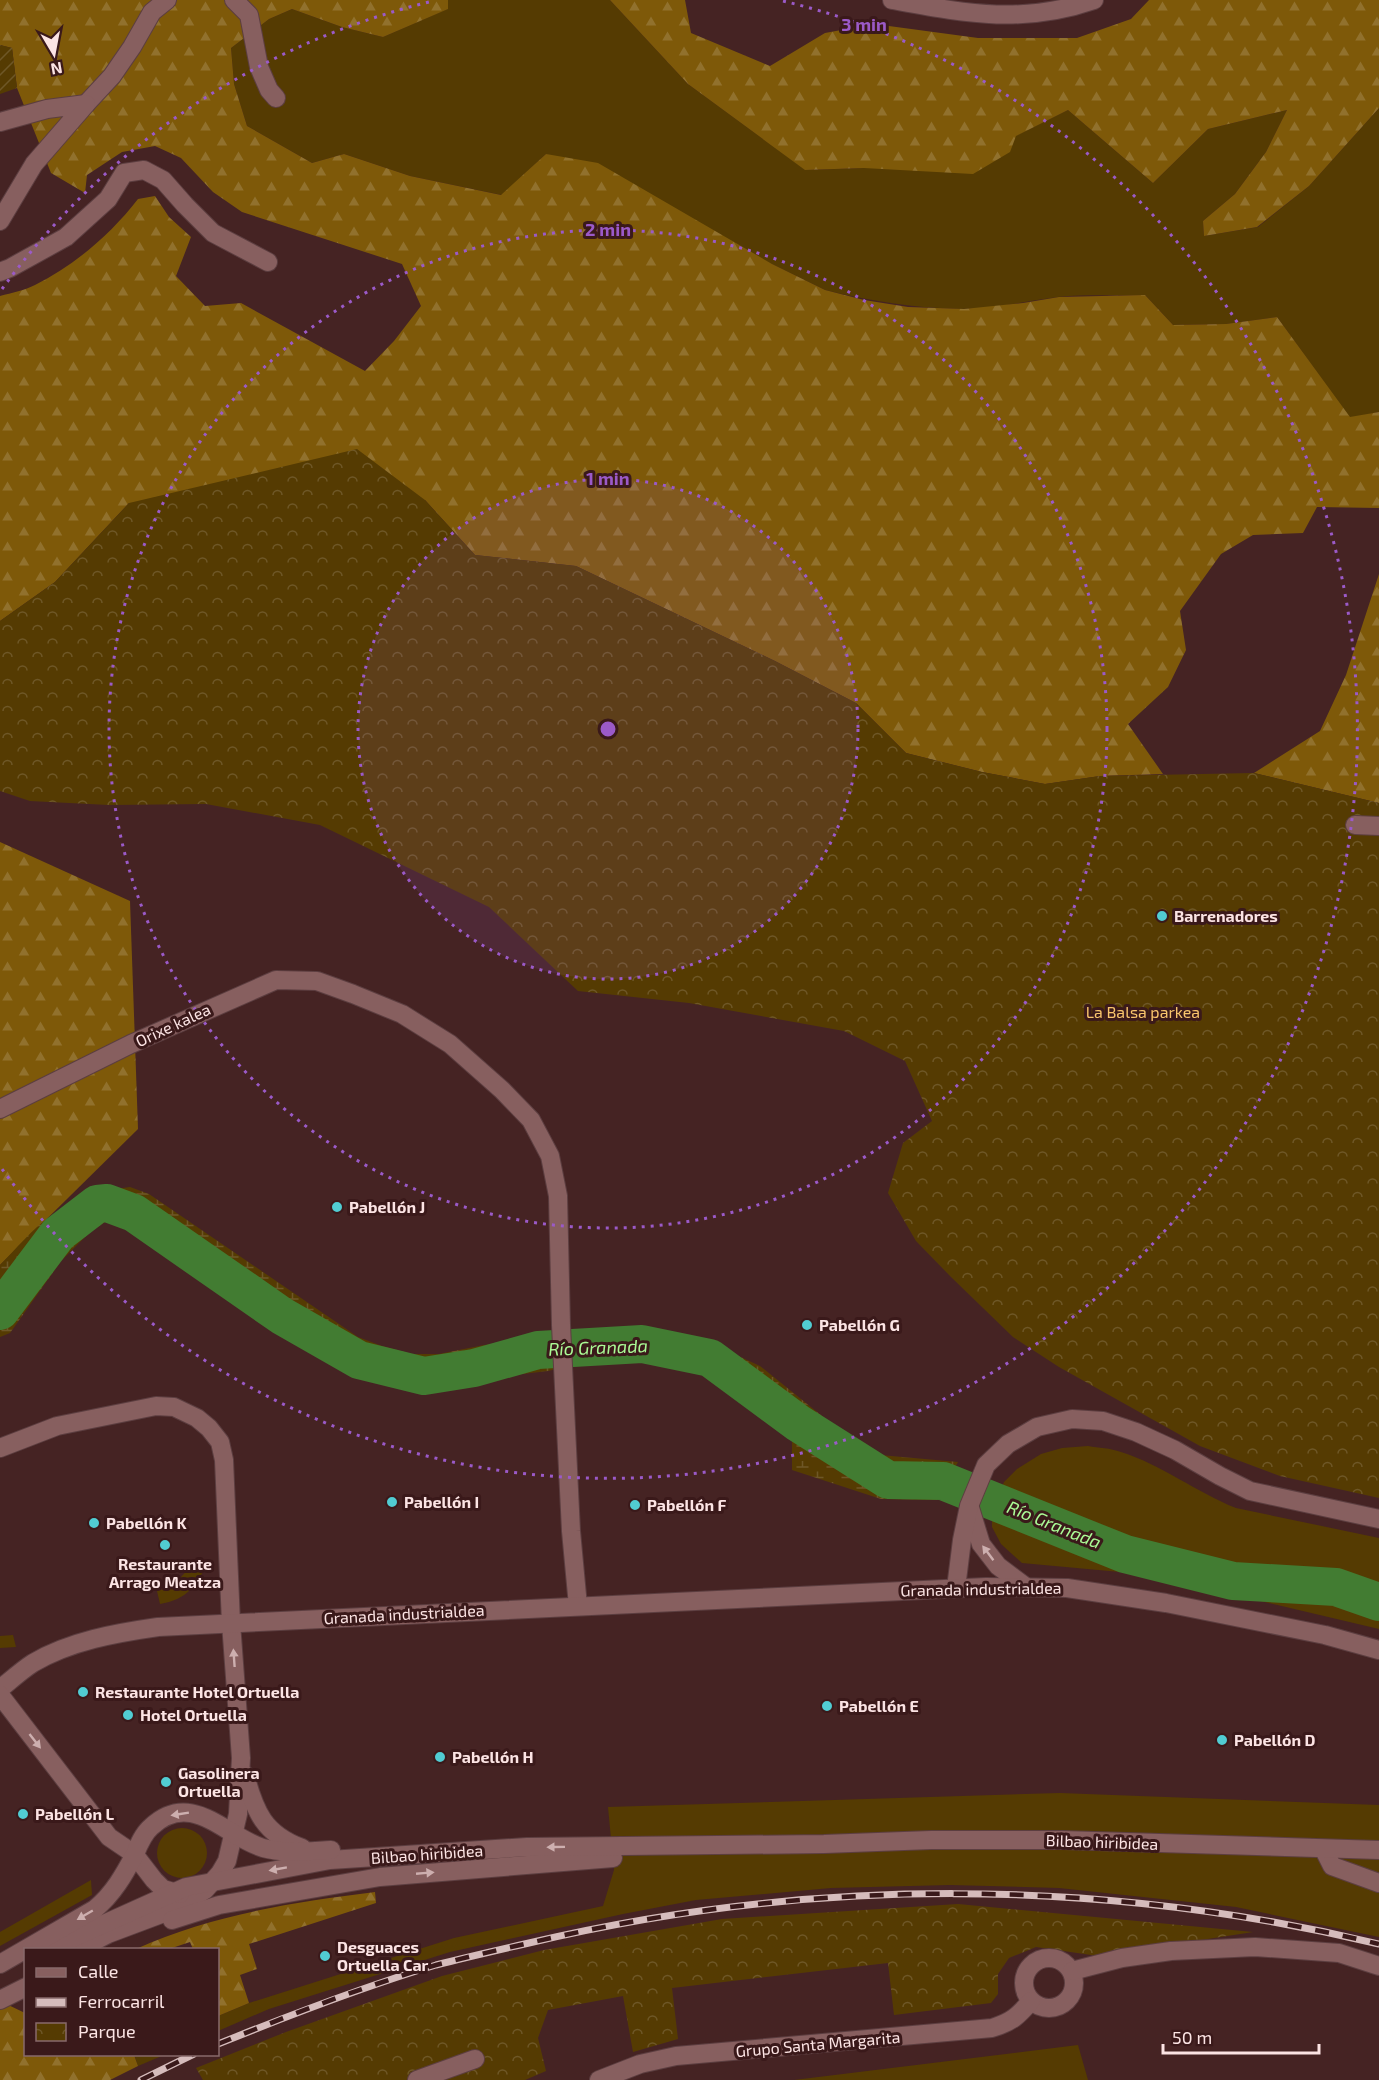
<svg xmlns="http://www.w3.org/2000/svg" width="1379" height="2080" font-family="'Exo 2',sans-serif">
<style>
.grass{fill:#553b02}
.forest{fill:url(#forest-firs)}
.wetland{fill:url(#wetland-marsh)}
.park{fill:url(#park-crowns)}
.garden{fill:url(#garden-furrows)}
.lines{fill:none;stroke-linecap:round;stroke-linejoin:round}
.river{stroke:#427c32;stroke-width:38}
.minor-casing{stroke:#5c3e40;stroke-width:20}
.minor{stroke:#875f5f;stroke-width:18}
.rail-casing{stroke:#d6bcbc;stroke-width:7}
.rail{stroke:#3a191a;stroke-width:4.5;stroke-dasharray:14;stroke-linecap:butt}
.oneway{fill:#cdafaf}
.ring{fill:none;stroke:#9b5ac8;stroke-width:3;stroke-dasharray:3 6}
.poi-dot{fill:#51ccd2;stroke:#3a191a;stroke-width:2}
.labels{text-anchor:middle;stroke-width:6;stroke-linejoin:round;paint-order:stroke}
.poi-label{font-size:16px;font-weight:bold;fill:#fce4e4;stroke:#3a191a;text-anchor:start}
.park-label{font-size:16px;fill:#f9c56c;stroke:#3a191a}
.street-label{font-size:16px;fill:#fce4e4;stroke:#3a191a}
.water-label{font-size:18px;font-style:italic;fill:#abfb96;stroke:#3a191a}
.centre{fill:#9b5ac8;stroke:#3a191a;stroke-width:3}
.ring-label{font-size:18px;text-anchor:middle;font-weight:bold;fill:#9b5ac8;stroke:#3a191a;stroke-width:6;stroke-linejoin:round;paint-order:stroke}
</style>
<defs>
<pattern id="forest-firs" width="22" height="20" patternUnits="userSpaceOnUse" patternTransform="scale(1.5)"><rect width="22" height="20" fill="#7e5909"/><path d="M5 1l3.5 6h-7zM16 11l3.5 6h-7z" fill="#91712d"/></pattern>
<pattern id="wetland-marsh" width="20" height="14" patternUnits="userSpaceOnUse" patternTransform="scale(1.5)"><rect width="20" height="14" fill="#553b02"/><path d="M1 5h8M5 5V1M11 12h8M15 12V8" fill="none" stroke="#6e5727"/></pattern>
<pattern id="park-crowns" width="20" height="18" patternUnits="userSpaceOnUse" patternTransform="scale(1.5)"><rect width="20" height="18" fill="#553b02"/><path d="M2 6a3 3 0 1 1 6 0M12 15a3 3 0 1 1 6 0" fill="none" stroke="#6e5727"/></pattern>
<pattern id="garden-furrows" width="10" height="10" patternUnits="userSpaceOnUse" patternTransform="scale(1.5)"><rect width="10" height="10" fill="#553b02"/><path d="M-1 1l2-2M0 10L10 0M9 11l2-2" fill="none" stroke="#6e5727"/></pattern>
</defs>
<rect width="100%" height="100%" fill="#452323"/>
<g class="grass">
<path d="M448,0H610L688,84L806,170L864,168L1015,136L1068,110L1153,183L1208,129L1287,110L1266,152L1235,194L1203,221L1204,236L1258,227L1309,186L1379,108V412L1350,418L1277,317L1226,324L1173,325L1145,295C1116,296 1086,294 1058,297C1026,301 994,309 961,309C914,308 870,301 825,290L546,154L502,195L410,176L344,154L312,163L247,126L234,84L231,48L269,19L292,9L342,27L383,37L447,9Z"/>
<path d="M1088,1446C1099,1448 1110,1448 1121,1452C1162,1465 1196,1492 1236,1508L1379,1538V1629L1235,1595L1131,1573L1022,1563L1001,1544L992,1527V1514L1004,1482L1017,1469L1041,1454L1062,1448Z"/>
<path d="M207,1561C199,1585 186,1600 160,1604L157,1591L172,1587L190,1567V1562Z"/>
<polygon points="13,1635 16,1647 0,1648 0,1636"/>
<polygon points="1060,1793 1379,1805 1379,1937 1236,1907 1059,1888 950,1885 831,1888 696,1900 623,1914 450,1952 269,2009 218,2031 218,2016 249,2003 454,1938 603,1906 614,1870 608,1807"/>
<circle cx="182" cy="1853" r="25"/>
<polygon points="91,1880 92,1895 0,1946 0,1932"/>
<polygon points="1078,2045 1088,2080 794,2080"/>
<polygon points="134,2054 164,2055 138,2066"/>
</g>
<g class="forest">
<path d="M0,0H448V9L383,37L342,27L292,9L269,19L231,48L234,84L247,126L312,163L344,154L410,176L501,195L546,154L598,163L772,264L825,290L864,300L908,307L964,309L1023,303L1059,297L1145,295L1173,325L1226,324L1277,317L1350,417L1379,412V508L1317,507L1303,533L1253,535L1221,554L1180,611L1186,650L1168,687L1128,724L1163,774L1100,776L1045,784L982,772L906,753L856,703L775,661L576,566L475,555L425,500L129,503L55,582L0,621V296C12,293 25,290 35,285C75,265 111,234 138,199L155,196L169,217L191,237L176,276L205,306L241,303L365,371L394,341L421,306L402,264L242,212L213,192L181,158L155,146L122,152L87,175L85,193L51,173L17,88L12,48L0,45Z"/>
<polygon points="610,0 685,0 691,33 770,66 825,33 874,24 978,38 1077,38 1131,19 1149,0 1379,0 1379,108 1309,186 1257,227 1204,236 1203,221 1235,194 1266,152 1287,110 1208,129 1153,183 1068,110 1016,136 1010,152 973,174 864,168 805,170 688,84"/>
<polygon points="1379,574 1379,803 1254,773 1320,731 1346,675"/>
<polygon points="0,842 130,901 138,1129 0,1265"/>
<path d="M375,1892L376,1903L249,1944L257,1969L240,1975L249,2003L218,2016V1950L193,1949L190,1942L169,1949H136C211,1915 294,1902 375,1892Z"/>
<polygon points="0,2001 25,2013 26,2054 134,2055 138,2066 110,2080 0,2080"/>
</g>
<path class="wetland" d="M130,1187L149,1194L358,1337L382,1346L412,1354H439L484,1345L620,1331L708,1342L760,1366L869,1454L958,1462L937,1500L881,1499L792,1470V1440L699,1366L626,1353L548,1371L481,1379L431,1390L360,1377L305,1347L141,1228L120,1220L105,1222L90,1232L61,1261L10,1333L0,1337V1265C15,1250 33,1228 51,1216C75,1199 101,1190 130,1187Z"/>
<g class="park">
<polygon points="357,449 425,500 475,555 576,566 775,661 856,703 906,753 982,772 1045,784 1100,776 1254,773 1379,803 1379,1498 1280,1476 1200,1446 1059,1367 1013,1337 951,1277 916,1241 888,1193 903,1143 932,1121 905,1061 844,1031 689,1003 578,991 489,907 320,825 206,804 109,805 30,801 0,791 0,621 55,582 129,503"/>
<polygon points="958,1904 1253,1932 1098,1956 1036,1947 1009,1958 998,1974 998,1994 991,2003 894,2015 888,1963 672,1988 678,2039 633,2052 623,1996 548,2010 538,2038 546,2071 525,2080 203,2080 196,2068 286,2032 442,1976 544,1950 722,1919"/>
</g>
<polygon class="garden" points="0,45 12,48 17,88 0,94"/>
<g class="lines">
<polyline class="river" points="0,1311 58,1234 97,1204 107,1203 134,1213 282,1316 359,1360 424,1376 474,1368 538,1350 642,1344 710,1358 798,1423 888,1480 943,1481 1125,1554 1233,1581 1336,1587 1379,1602"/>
<g class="minor-casing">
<g id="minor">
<polyline points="234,0 249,15 259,67 269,90 276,98"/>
<path d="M892,0C964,13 1022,25 1094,0"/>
<polyline points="86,104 112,76 132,47 152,12 167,0"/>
<polyline points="0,122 47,109 86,104 34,164 0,221"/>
<polyline points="0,272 10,268 66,237 108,199 124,173 144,170 163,180 185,205 213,233 268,262"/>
<polyline points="1355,825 1379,826"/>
<polyline points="0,1109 131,1044 276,980 317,981 353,994 402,1014 450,1044 502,1090 531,1120 550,1156 558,1196 561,1325 571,1531 578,1606"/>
<polyline points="0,1448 57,1426 156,1406 174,1407 197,1418 209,1428 220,1442 224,1460 231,1623 241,1758 238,1814 227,1861 220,1873 205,1890 172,1910 108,1934 77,1950"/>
<polyline points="970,1508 981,1544 998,1566 1026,1587"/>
<polyline points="956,1588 962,1540 969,1506 986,1465 1008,1444 1037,1427 1072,1419 1103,1421 1136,1432 1175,1450 1220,1476 1250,1491 1379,1519"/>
<path d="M0,1689C11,1680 22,1670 33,1663C70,1641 116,1633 158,1627L986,1587L1067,1588L1166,1603L1325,1635L1379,1650"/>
<polyline points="0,1695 109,1837 134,1854 154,1880 163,1889 180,1894"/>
<path d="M245,1775C255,1812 264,1834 302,1848"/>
<polyline points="1324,1850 1332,1866 1379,1883"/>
<polyline points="172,1920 219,1905 380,1877 613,1858"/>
<polyline points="46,1950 186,1887 330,1860 527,1847 824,1844 931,1840 1063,1840 1379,1850"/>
<circle cx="1049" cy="1983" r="25"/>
<path d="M0,1964L95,1909C113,1894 124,1875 135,1854C139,1844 143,1834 151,1827C191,1789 225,1836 263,1848C284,1854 309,1851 331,1850"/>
<polyline points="1072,1971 1122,1958 1171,1951 1255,1947 1339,1953 1379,1966"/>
<polyline points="0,2000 26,1987"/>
<polyline points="417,2080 475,2059"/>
<path d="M599,2080L640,2064L676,2056L992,2028C1012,2022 1018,2016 1031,2001"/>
</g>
</g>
<use href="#minor" class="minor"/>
<g class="rail-casing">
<g id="rail">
<path d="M218,2044C290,2015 362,1987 436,1965C467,1957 498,1950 529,1943C809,1877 1098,1877 1379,1944"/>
<polyline points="141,2080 194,2054"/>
</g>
</g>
<use href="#rail" class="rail"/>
</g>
<defs><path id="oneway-solid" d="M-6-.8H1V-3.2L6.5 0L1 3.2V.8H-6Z" transform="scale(1.5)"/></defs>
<g class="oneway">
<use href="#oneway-solid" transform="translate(988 1553) rotate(-127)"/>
<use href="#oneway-solid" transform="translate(234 1658) rotate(-94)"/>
<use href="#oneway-solid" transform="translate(35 1741) rotate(52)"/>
<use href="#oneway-solid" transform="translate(180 1814) rotate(171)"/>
<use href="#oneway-solid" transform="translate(556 1847) rotate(179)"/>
<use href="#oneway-solid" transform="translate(278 1869) rotate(170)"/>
<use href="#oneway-solid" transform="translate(425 1873) rotate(-5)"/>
<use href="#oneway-solid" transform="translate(85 1915) rotate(150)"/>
</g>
<circle cx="608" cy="729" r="250" fill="#9b5ac8" fill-opacity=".12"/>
<g class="ring">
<circle cx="608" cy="729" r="250"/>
<circle cx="608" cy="729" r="499"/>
<path d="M2 289A749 749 0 0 1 433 1M783 1A749 749 0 1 1 2 1169"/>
</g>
<g class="poi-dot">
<circle cx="1162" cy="916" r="6"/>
<circle cx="337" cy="1207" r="6"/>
<circle cx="807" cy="1325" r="6"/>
<circle cx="392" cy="1502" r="6"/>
<circle cx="635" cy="1505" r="6"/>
<circle cx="94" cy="1523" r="6"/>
<circle cx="165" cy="1545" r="6"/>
<circle cx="83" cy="1692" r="6"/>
<circle cx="827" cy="1706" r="6"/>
<circle cx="128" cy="1715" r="6"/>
<circle cx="1222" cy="1740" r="6"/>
<circle cx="440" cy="1757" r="6"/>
<circle cx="166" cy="1782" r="6"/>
<circle cx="23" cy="1814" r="6"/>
<circle cx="325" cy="1956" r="6"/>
</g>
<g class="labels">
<g class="poi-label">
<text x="1174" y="922">Barrenadores</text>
<text x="349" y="1213">Pabellón J</text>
<text x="819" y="1331">Pabellón G</text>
<text x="404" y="1508">Pabellón I</text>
<text x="647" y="1511">Pabellón F</text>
<text x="106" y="1529">Pabellón K</text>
<text x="165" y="1570" text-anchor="middle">Restaurante<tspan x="165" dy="18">Arrago Meatza</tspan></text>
<text x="95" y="1698">Restaurante Hotel Ortuella</text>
<text x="839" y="1712">Pabellón E</text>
<text x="140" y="1721">Hotel Ortuella</text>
<text x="1234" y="1746">Pabellón D</text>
<text x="452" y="1763">Pabellón H</text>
<text x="178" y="1779">Gasolinera<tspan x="178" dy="18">Ortuella</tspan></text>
<text x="35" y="1820">Pabellón L</text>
<text x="337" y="1953">Desguaces<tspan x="337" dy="18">Ortuella Car</tspan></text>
</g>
<g class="park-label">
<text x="1143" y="1018">La Balsa parkea</text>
</g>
<g class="street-label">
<text transform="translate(173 1025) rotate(-25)" y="6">Orixe kalea</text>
<text transform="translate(981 1589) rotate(-1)" y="6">Granada industrialdea</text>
<text transform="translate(404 1614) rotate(-3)" y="6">Granada industrialdea</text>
<text transform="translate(1102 1842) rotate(2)" y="6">Bilbao hiribidea</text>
<text transform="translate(427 1854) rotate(-4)" y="6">Bilbao hiribidea</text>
<text transform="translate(818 2044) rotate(-5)" y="6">Grupo Santa Margarita</text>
</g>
<g class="water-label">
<text transform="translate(598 1348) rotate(-2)" y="6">Río Granada</text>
<text transform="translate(1054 1525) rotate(22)" y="6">Río Granada</text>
</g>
</g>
<circle cx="608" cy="729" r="9" class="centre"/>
<g class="ring-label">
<text x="864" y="31">3 min</text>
<text x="608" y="236">2 min</text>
<text x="608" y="485">1 min</text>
</g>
<rect x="24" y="1948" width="195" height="108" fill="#3a191a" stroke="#886a6b" stroke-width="1.5"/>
<rect x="36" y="1968" width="30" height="9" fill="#875f5f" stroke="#886a6b" stroke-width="1.5"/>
<text x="78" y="1978" font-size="18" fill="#fce4e4">Calle</text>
<rect x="36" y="1998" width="30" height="9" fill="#d6bcbc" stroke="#886a6b" stroke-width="1.5"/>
<text x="78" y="2008" font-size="18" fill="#fce4e4">Ferrocarril</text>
<rect x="36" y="2023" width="30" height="18" fill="url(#park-crowns)" stroke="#886a6b" stroke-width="1.5"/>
<text x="78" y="2038" font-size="18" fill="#fce4e4">Parque</text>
<g transform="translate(54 54) rotate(170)" stroke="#3a191a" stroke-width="4.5" paint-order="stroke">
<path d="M0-4.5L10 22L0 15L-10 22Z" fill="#fce4e4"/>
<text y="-9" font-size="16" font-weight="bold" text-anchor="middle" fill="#fce4e4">N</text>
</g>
<path d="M1163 2044v9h156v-9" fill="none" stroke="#fce4e4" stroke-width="3"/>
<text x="1172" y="2044" font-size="18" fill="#fce4e4" stroke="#3a191a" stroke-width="4.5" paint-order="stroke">50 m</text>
</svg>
